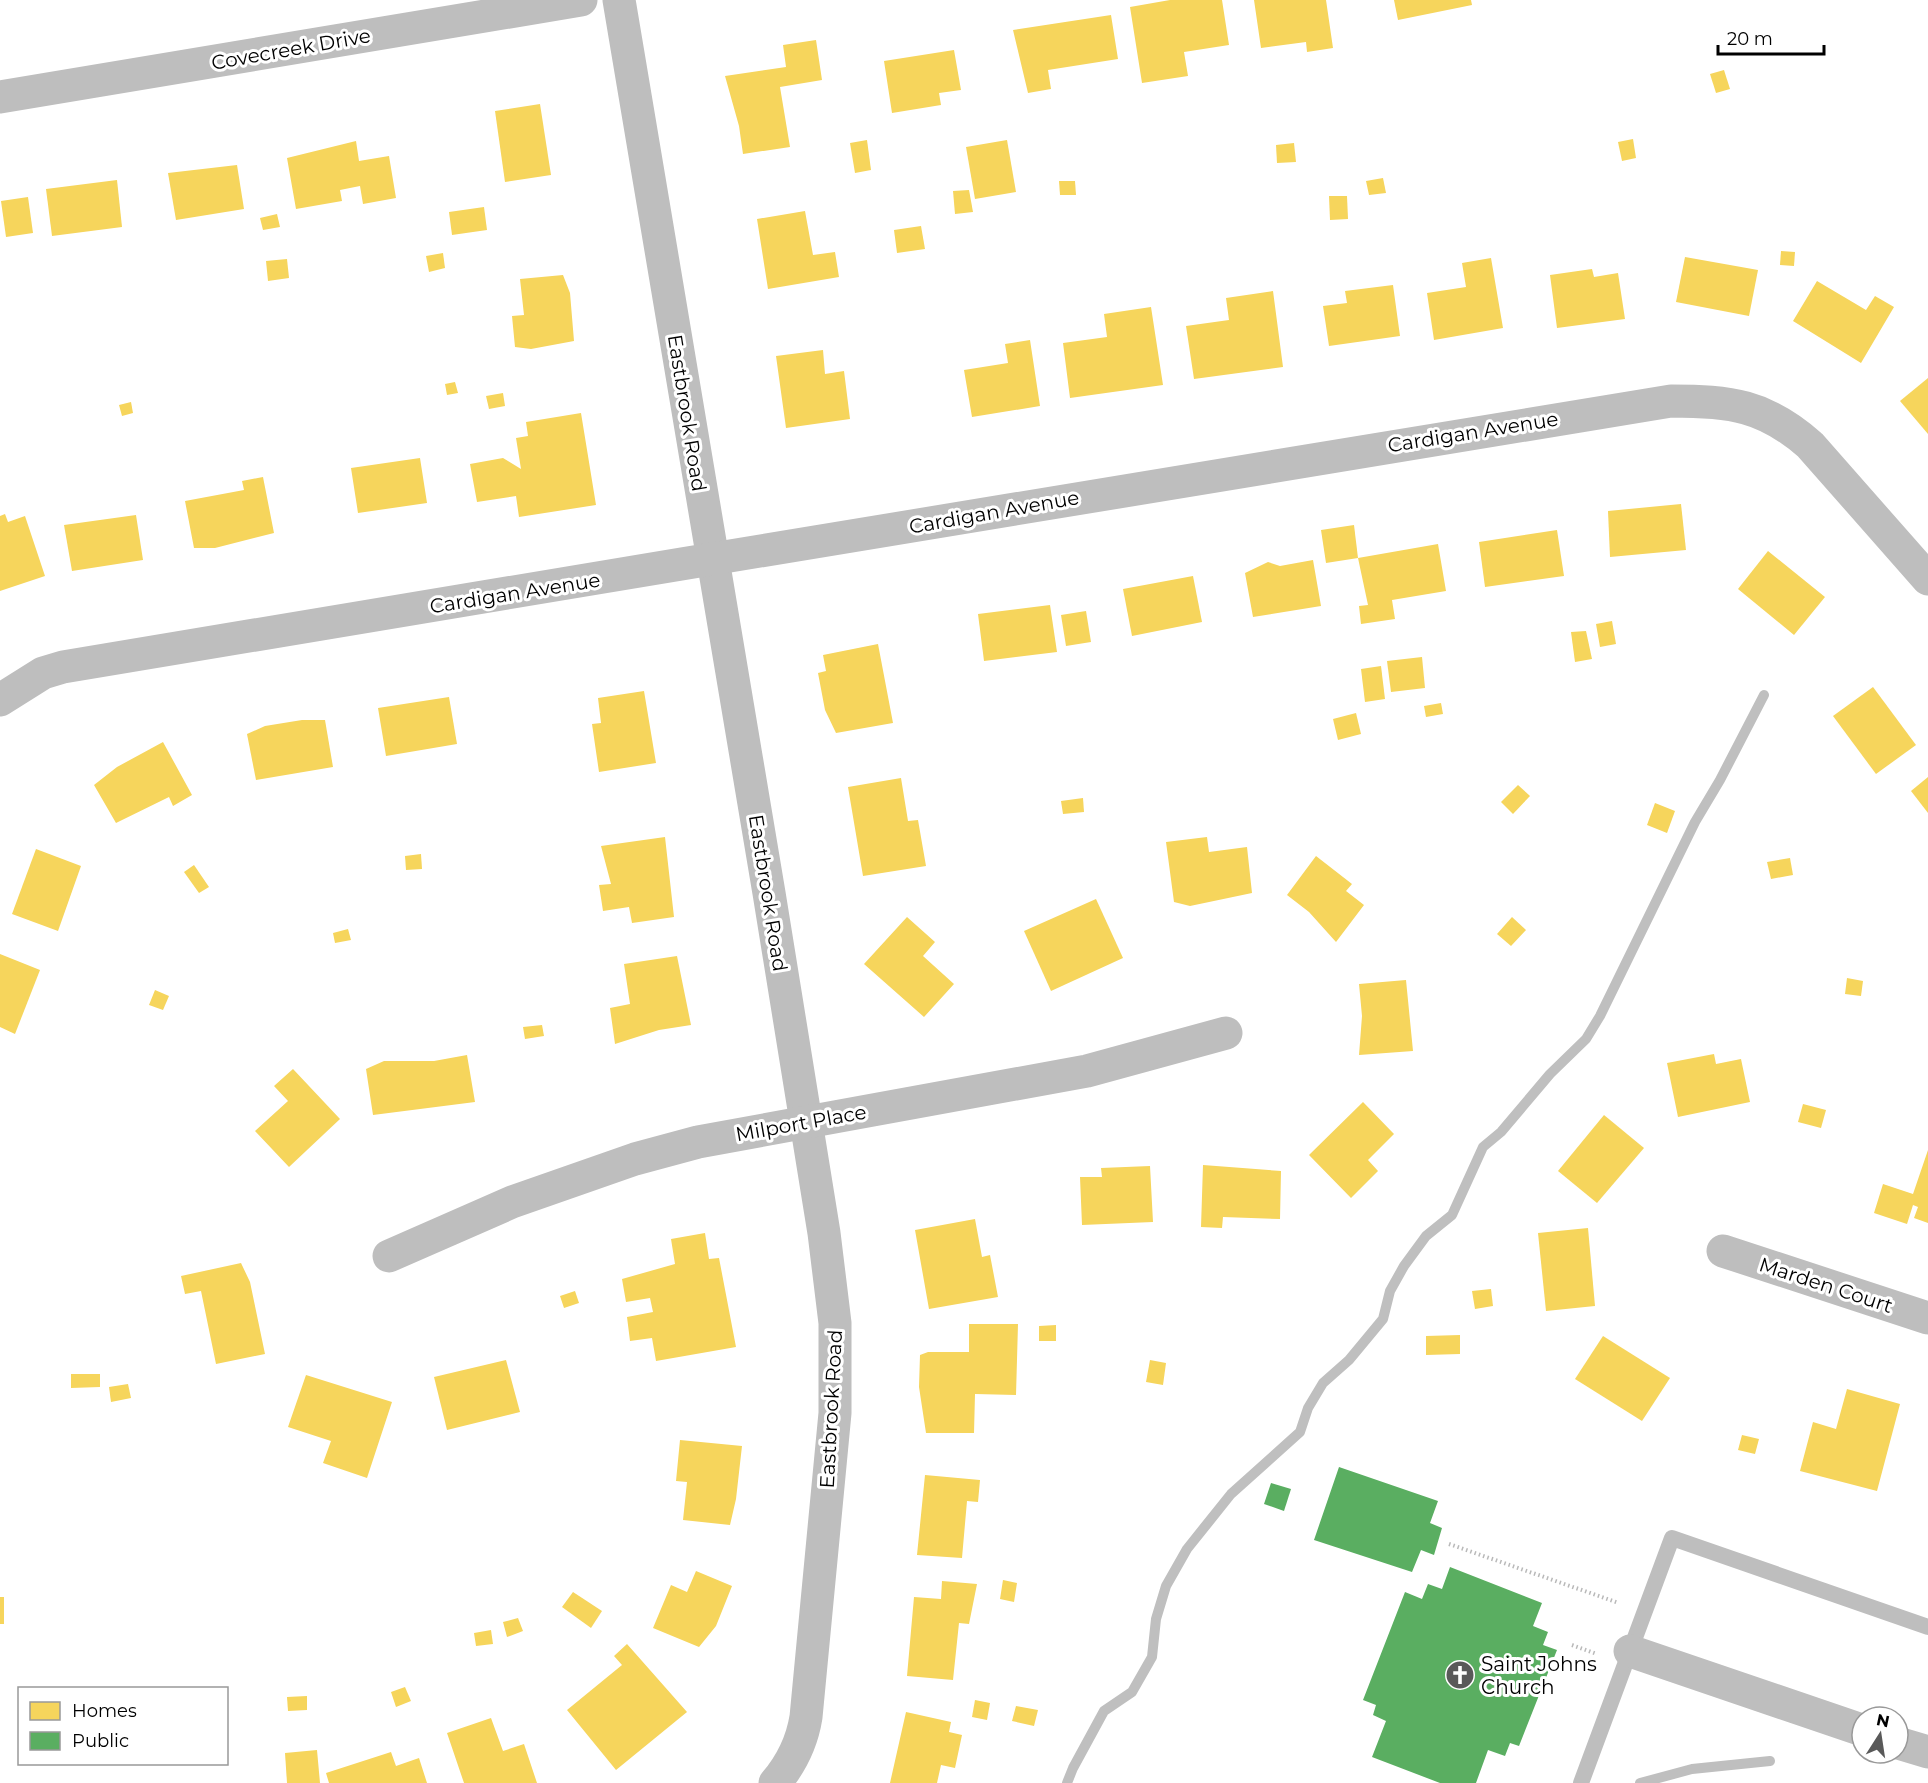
<svg xmlns="http://www.w3.org/2000/svg" width="1928" height="1783" font-family="Montserrat,sans-serif">
<style>
.homes{fill:#f6d55c}
.public{fill:#5aae61}
.lines{fill:none;stroke-linecap:round;stroke-linejoin:round}
.stream{stroke:#bfbfbf;stroke-width:10}
.path{stroke:#b9b9b9;stroke-width:4;stroke-dasharray:1.5 3;stroke-linecap:butt}
.lane{stroke:#bebebe;stroke-width:16}
.street{stroke:#bebebe;stroke-width:33}
.labels{text-anchor:middle;stroke-width:6;stroke-linejoin:round;paint-order:stroke}
.street-label{font-size:20px;fill:#000;stroke:#fff}
.poi-label{font-size:20px;fill:#000;stroke:#fff;text-anchor:start}
</style>
<rect width="100%" height="100%" fill="#fff"/>
<g class="homes">
<polygon points="1170,0 1222,0 1229,45 1184,52 1188,76 1142,83 1130,7"/>
<polygon points="1254,0 1326,0 1333,48 1307,52 1306,42 1261,48"/>
<polygon points="1394,0 1471,0 1472,5 1398,20"/>
<polygon points="1111,15 1118,59 1048,70 1051,89 1028,93 1013,30"/>
<polygon points="816,40 822,80 780,87 790,147 743,154 739,126 725,76 786,67 783,45"/>
<polygon points="954,50 961,90 939,93 941,105 892,113 884,61"/>
<polygon points="1724,70 1730,89 1716,93 1710,74"/>
<polygon points="540,104 551,175 505,182 495,111"/>
<polygon points="1633,139 1636,158 1622,161 1618,142"/>
<polygon points="867,140 871,170 855,173 850,143"/>
<polygon points="1007,140 1016,192 975,199 966,147"/>
<polygon points="356,141 359,161 389,156 396,198 363,204 360,186 340,190 342,201 296,209 287,158"/>
<polygon points="1294,143 1296,162 1277,163 1276,145"/>
<polygon points="237,165 244,209 176,220 168,173"/>
<polygon points="1383,178 1386,193 1369,195 1366,181"/>
<polygon points="117,180 122,227 52,236 46,189"/>
<polygon points="1059,181 1075,181 1076,195 1060,195"/>
<polygon points="969,190 973,212 955,214 953,191"/>
<polygon points="1329,196 1347,196 1348,219 1330,220"/>
<polygon points="28,197 33,233 6,237 1,201"/>
<polygon points="484,207 487,230 452,235 449,212"/>
<polygon points="805,211 813,255 835,252 839,277 768,289 757,219"/>
<polygon points="277,214 280,227 263,230 260,218"/>
<polygon points="921,226 925,249 897,253 894,230"/>
<polygon points="1781,251 1795,252 1794,266 1780,265"/>
<polygon points="443,253 445,268 429,272 426,256"/>
<polygon points="1685,257 1758,270 1749,316 1676,302"/>
<polygon points="1491,258 1503,328 1434,340 1427,293 1466,287 1462,263"/>
<polygon points="287,259 289,278 268,281 266,261"/>
<polygon points="1592,269 1594,277 1618,273 1625,319 1557,328 1550,275"/>
<polygon points="563,275 570,293 574,341 531,349 515,347 512,316 524,315 520,279"/>
<polygon points="1817,281 1866,310 1875,296 1894,307 1861,363 1793,321"/>
<polygon points="1393,285 1400,336 1329,346 1323,306 1347,303 1345,291"/>
<polygon points="1273,291 1283,367 1194,379 1186,326 1229,320 1226,298"/>
<polygon points="1151,307 1163,385 1070,398 1063,343 1107,337 1104,314"/>
<polygon points="1030,340 1040,406 972,417 964,370 1008,363 1005,344"/>
<polygon points="823,350 825,374 844,371 850,419 786,428 776,356"/>
<polygon points="1928,378 1928,434 1900,401"/>
<polygon points="455,382 458,393 447,395 445,384"/>
<polygon points="503,393 505,406 489,409 486,396"/>
<polygon points="131,402 133,413 122,416 119,405"/>
<polygon points="581,413 596,505 519,517 516,496 477,502 470,464 503,458 521,469 516,438 528,436 526,422"/>
<polygon points="420,458 427,503 358,513 351,468"/>
<polygon points="263,477 274,533 215,548 194,548 185,501 244,490 242,481"/>
<polygon points="1681,504 1686,550 1610,557 1608,511"/>
<polygon points="5,514 8,522 25,516 45,576 0,591 0,516"/>
<polygon points="136,515 143,560 72,571 64,525"/>
<polygon points="1354,525 1358,558 1326,563 1321,530"/>
<polygon points="1557,530 1564,576 1485,587 1479,542"/>
<polygon points="1438,544 1446,591 1392,600 1395,619 1361,624 1359,606 1368,605 1358,558"/>
<polygon points="1768,551 1825,597 1794,635 1738,589"/>
<polygon points="1313,560 1321,606 1253,617 1245,573 1268,562 1280,566"/>
<polygon points="1193,576 1202,622 1132,636 1123,589"/>
<polygon points="1050,605 1057,652 984,661 978,614"/>
<polygon points="1086,611 1091,642 1066,646 1061,615"/>
<polygon points="1612,621 1616,644 1600,647 1596,624"/>
<polygon points="1586,631 1592,659 1575,662 1571,632"/>
<polygon points="878,644 893,723 836,733 825,710 818,673 826,671 823,655"/>
<polygon points="1422,657 1425,688 1391,692 1387,661"/>
<polygon points="1381,666 1385,699 1365,702 1361,669"/>
<polygon points="1873,687 1916,745 1876,774 1833,716"/>
<polygon points="644,691 656,763 599,772 592,724 601,723 598,698"/>
<polygon points="449,697 457,744 386,756 378,708"/>
<polygon points="1441,703 1443,714 1426,717 1424,706"/>
<polygon points="1356,713 1361,734 1338,740 1333,719"/>
<polygon points="302,720 325,720 333,767 256,780 247,734 265,726"/>
<polygon points="163,742 192,795 173,806 169,797 116,823 94,785 117,767"/>
<polygon points="1928,777 1928,813 1911,791"/>
<polygon points="901,778 908,821 918,820 926,866 863,876 848,787"/>
<polygon points="1518,785 1530,796 1513,814 1501,802"/>
<polygon points="1083,798 1084,812 1063,814 1061,801"/>
<polygon points="1655,803 1675,811 1667,833 1647,825"/>
<polygon points="665,837 674,917 632,923 629,907 603,911 599,885 611,884 601,846"/>
<polygon points="1207,837 1209,852 1247,847 1252,893 1190,906 1174,902 1166,842"/>
<polygon points="36,849 81,866 58,931 12,914"/>
<polygon points="421,854 422,869 406,870 405,856"/>
<polygon points="1316,856 1352,884 1346,891 1364,905 1336,942 1309,912 1287,895"/>
<polygon points="1790,858 1793,875 1771,879 1767,862"/>
<polygon points="194,865 209,887 199,893 184,872"/>
<polygon points="1096,899 1123,958 1051,991 1024,931"/>
<polygon points="907,917 935,942 923,956 954,984 924,1017 864,964"/>
<polygon points="1512,917 1526,930 1511,946 1497,934"/>
<polygon points="348,929 351,940 335,943 333,933"/>
<polygon points="0,954 40,970 15,1034 0,1027"/>
<polygon points="677,956 691,1025 659,1030 615,1044 610,1008 630,1004 624,964"/>
<polygon points="1847,978 1863,981 1861,996 1845,994"/>
<polygon points="1406,980 1413,1051 1359,1055 1362,1016 1359,984"/>
<polygon points="155,990 169,996 163,1010 149,1005"/>
<polygon points="542,1025 544,1036 525,1039 523,1027"/>
<polygon points="1714,1054 1716,1064 1741,1059 1750,1102 1678,1117 1667,1063"/>
<polygon points="467,1055 475,1102 373,1115 366,1069 384,1061 434,1061"/>
<polygon points="293,1069 340,1119 289,1167 255,1131 288,1101 274,1086"/>
<polygon points="1363,1102 1394,1134 1368,1160 1378,1171 1351,1198 1309,1155"/>
<polygon points="1803,1104 1826,1110 1821,1128 1798,1122"/>
<polygon points="1604,1115 1644,1148 1597,1203 1558,1171"/>
<polygon points="1928,1150 1928,1223 1914,1218 1918,1207 1913,1205 1907,1224 1874,1213 1883,1184 1913,1194"/>
<polygon points="1203,1165 1281,1171 1280,1219 1223,1217 1222,1228 1201,1227"/>
<polygon points="1150,1166 1153,1222 1082,1225 1080,1177 1102,1177 1101,1168"/>
<polygon points="975,1219 982,1257 990,1255 998,1297 929,1309 915,1230"/>
<polygon points="1588,1228 1595,1306 1546,1311 1538,1233"/>
<polygon points="705,1233 709,1259 719,1258 736,1347 656,1361 652,1338 630,1341 627,1317 653,1312 650,1298 626,1302 622,1279 675,1264 671,1239"/>
<polygon points="241,1263 250,1282 265,1354 216,1364 201,1291 185,1294 181,1276"/>
<polygon points="1491,1289 1493,1306 1475,1309 1472,1291"/>
<polygon points="575,1291 579,1303 564,1308 560,1296"/>
<polygon points="969,1324 1018,1324 1016,1395 975,1394 974,1433 926,1433 919,1387 920,1355 928,1352 969,1352"/>
<polygon points="1056,1325 1056,1341 1039,1341 1039,1326"/>
<polygon points="1460,1335 1460,1354 1426,1355 1426,1336"/>
<polygon points="1603,1336 1670,1378 1642,1421 1575,1379"/>
<polygon points="506,1360 520,1412 447,1430 434,1377"/>
<polygon points="1150,1360 1166,1363 1163,1385 1146,1382"/>
<polygon points="71,1374 100,1374 100,1387 71,1388"/>
<polygon points="306,1375 392,1402 367,1478 323,1463 331,1441 288,1427"/>
<polygon points="128,1384 131,1398 111,1402 109,1387"/>
<polygon points="1847,1389 1900,1404 1877,1491 1800,1471 1813,1422 1836,1429"/>
<polygon points="1742,1435 1759,1439 1755,1454 1738,1450"/>
<polygon points="680,1440 742,1446 736,1499 730,1525 683,1520 687,1482 676,1481"/>
<polygon points="925,1475 980,1480 978,1502 967,1501 962,1558 917,1555"/>
<polygon points="696,1571 732,1586 716,1626 699,1647 653,1628 671,1585 687,1592"/>
<polygon points="1003,1580 1017,1583 1014,1602 1000,1599"/>
<polygon points="942,1581 977,1584 969,1624 959,1623 953,1680 907,1676 914,1597 941,1599"/>
<polygon points="573,1592 602,1611 591,1628 562,1607"/>
<rect x="0" y="1597" width="4" height="27"/>
<polygon points="518,1618 523,1631 507,1637 503,1622"/>
<polygon points="491,1630 493,1644 476,1646 474,1633"/>
<polygon points="627,1644 687,1712 616,1770 567,1710 622,1665 614,1656"/>
<polygon points="405,1687 411,1701 396,1707 391,1692"/>
<polygon points="307,1696 307,1710 288,1711 287,1697"/>
<polygon points="975,1700 990,1703 987,1720 972,1717"/>
<polygon points="1016,1706 1038,1710 1034,1726 1012,1721"/>
<polygon points="906,1712 951,1722 949,1732 962,1735 955,1768 941,1765 937,1783 890,1783"/>
<polygon points="491,1718 503,1751 524,1744 537,1783 464,1783 447,1733"/>
<polygon points="317,1750 320,1783 287,1783 285,1753"/>
<polygon points="391,1752 396,1766 419,1758 427,1783 329,1783 326,1773"/>
</g>
<g class="public">
<polygon points="1339,1467 1438,1501 1430,1523 1442,1528 1434,1555 1421,1550 1412,1572 1314,1540"/>
<polygon points="1271,1483 1291,1489 1284,1511 1264,1504"/>
<polygon points="1450,1567 1542,1603 1533,1626 1548,1632 1543,1645 1557,1650 1519,1746 1510,1743 1505,1756 1488,1750 1476,1783 1440,1783 1372,1757 1386,1721 1373,1715 1376,1705 1363,1700 1405,1592 1422,1599 1428,1584 1442,1589"/>
</g>
<g class="lines">
<g class="stream">
<polyline points="1067,1783 1073,1768 1104,1711 1132,1692 1152,1657 1156,1619 1166,1586 1187,1549 1231,1494 1300,1432 1308,1408 1323,1383 1349,1360 1383,1319 1390,1291 1404,1266 1426,1236 1452,1215 1483,1147 1501,1132 1550,1074 1586,1039 1600,1016 1695,822 1720,780 1764,695"/>
<polyline points="1640,1783 1692,1769 1770,1761"/>
</g>
<g class="path">
<polyline points="1449,1544 1619,1603"/>
<polyline points="1572,1645 1597,1654"/>
</g>
<polyline class="lane" points="1581,1783 1672,1538 1928,1627"/>
<g class="street">
<path d="M619,0L769,893L824,1233L835,1323V1413L806,1717C802,1742 792,1763 775,1783"/>
<polyline points="0,97 581,0"/>
<path d="M0,700L43,673L63,667C599,579 1135,486 1671,401C1730,401 1765,405 1810,445L1928,579"/>
<polyline points="1723,1251 1928,1318"/>
<polyline points="389,1256 512,1202 635,1159 698,1142 1087,1071 1226,1033"/>
<polyline points="1630,1651 1862,1730"/>
<polyline points="1898,1743 1928,1752"/>
</g>
</g>
<defs>
<g id="church-disc" transform="scale(1.5)"><circle r="9.5" fill="#595959" stroke="#fff"/><path d="M-1.2-6h2.4v3.5h3.3v2.4h-3.3V6h-2.4V-.1h-3.3v-2.4h3.3Z" fill="#fff"/></g>
</defs>
<g fill-rule="evenodd">
<use href="#church-disc" x="1460" y="1675"/>
</g>
<g class="labels">
<g class="street-label">
<text transform="translate(291 49) rotate(-10)" y="7">Covecreek Drive</text>
<text transform="translate(687 413) rotate(81)" y="7">Eastbrook Road</text>
<text transform="translate(1473 432) rotate(-9)" y="7">Cardigan Avenue</text>
<text transform="translate(994 512) rotate(-10)" y="7">Cardigan Avenue</text>
<text transform="translate(515 593) rotate(-9)" y="7">Cardigan Avenue</text>
<text transform="translate(768 893) rotate(81)" y="7">Eastbrook Road</text>
<text transform="translate(801 1123) rotate(-10)" y="7">Milport Place</text>
<text transform="translate(1826 1285) rotate(18)" y="7">Marden Court</text>
<text transform="translate(831 1409) rotate(-87)" y="7">Eastbrook Road</text>
</g>
<g class="poi-label">
<text x="1481" y="1671">Saint Johns<tspan x="1481" dy="23">Church</tspan></text>
</g>
</g>
<rect x="18" y="1687" width="210" height="78" fill="#ffffff" stroke="#999999" stroke-width="1.5"/>
<rect x="30" y="1702" width="30" height="18" fill="#f6d55c" stroke="#999999" stroke-width="1.5"/>
<text x="72" y="1717" font-size="18" fill="#000000">Homes</text>
<rect x="30" y="1732" width="30" height="18" fill="#5aae61" stroke="#999999" stroke-width="1.5"/>
<text x="72" y="1747" font-size="18" fill="#000000">Public</text>
<g transform="translate(1880 1735) rotate(12)"><circle r="28" fill="#ffffff" stroke="#999999" stroke-width="1.5"/>
<path d="M0-4.5L10 22L0 15L-10 22Z" fill="#595959"/>
<text y="-9" font-size="16" font-weight="bold" text-anchor="middle" fill="#000000">N</text>
</g>
<path d="M1718 45v9h106v-9" fill="none" stroke="#000000" stroke-width="3"/>
<text x="1727" y="45" font-size="18" fill="#000000" stroke="#ffffff" stroke-width="4.5" paint-order="stroke">20 m</text>
</svg>
